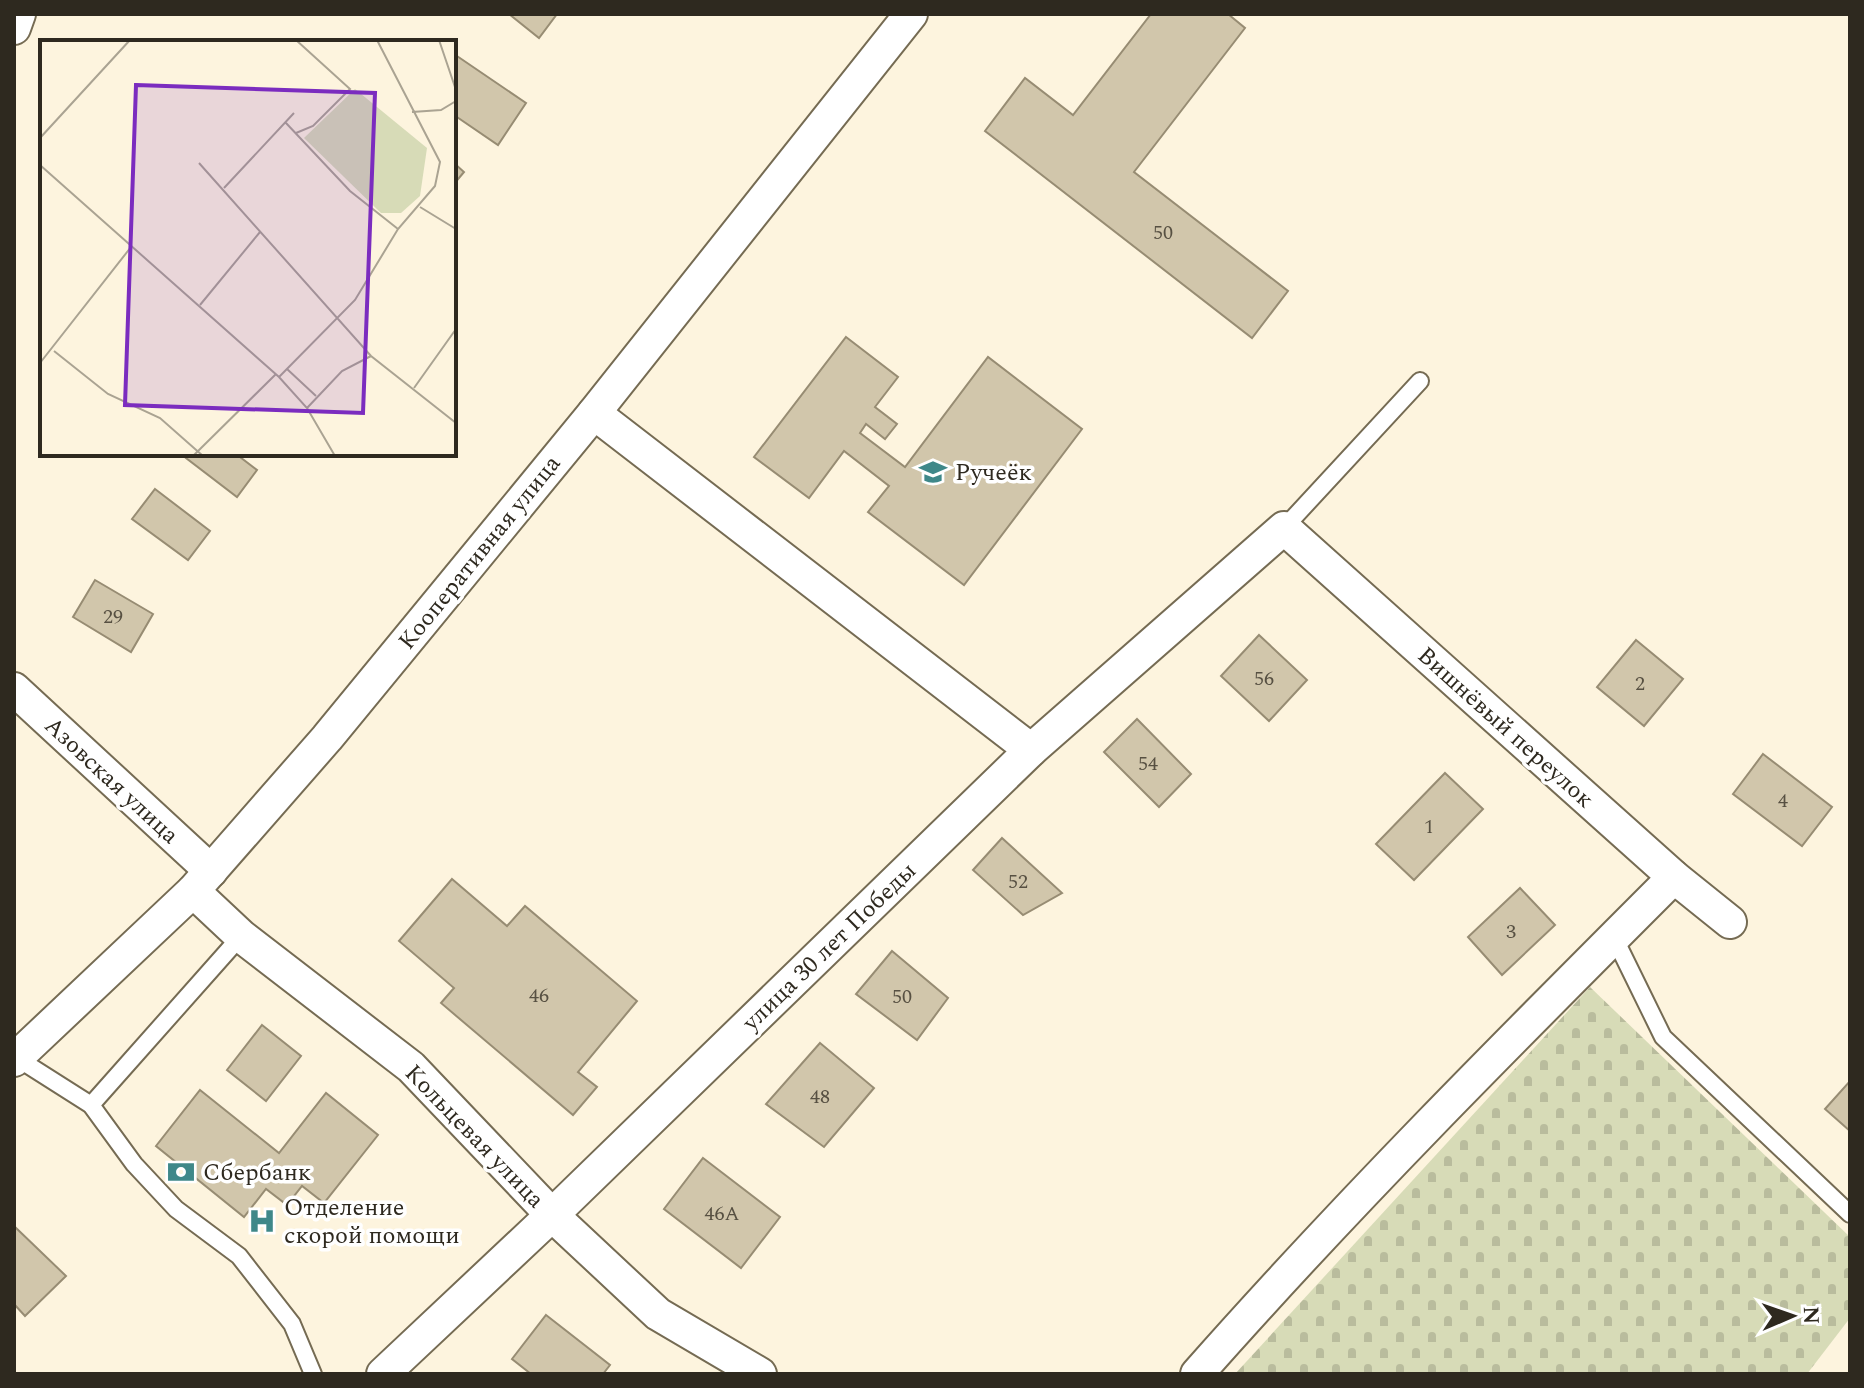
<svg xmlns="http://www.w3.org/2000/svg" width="1864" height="1388" font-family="Spectral,serif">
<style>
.cemetery{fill:url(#cemetery-stones)}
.building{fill:#d1c6ab;stroke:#978c73;stroke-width:2}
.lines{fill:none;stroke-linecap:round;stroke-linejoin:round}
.service-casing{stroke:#756b53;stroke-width:20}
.minor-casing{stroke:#756b53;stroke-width:36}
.service{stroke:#fff;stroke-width:16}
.minor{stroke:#fff;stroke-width:32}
.labels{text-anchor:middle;stroke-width:7;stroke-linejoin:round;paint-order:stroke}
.number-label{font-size:20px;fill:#575042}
.poi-label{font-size:24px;fill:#2e291f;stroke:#fff;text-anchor:start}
.street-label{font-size:24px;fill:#2e291f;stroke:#fff}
.inset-road{fill:none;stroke:#aaa392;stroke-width:2}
.view{fill:#7b2cbf;fill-opacity:0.15;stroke:#7b2cbf;stroke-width:4}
.inset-edge{fill:none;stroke:#2e291f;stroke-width:4}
</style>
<defs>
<pattern id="cemetery-stones" width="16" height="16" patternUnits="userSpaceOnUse" patternTransform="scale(2)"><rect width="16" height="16" fill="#d7dbb7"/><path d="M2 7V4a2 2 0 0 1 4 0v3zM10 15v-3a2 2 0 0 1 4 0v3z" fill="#b9bc9d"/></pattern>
</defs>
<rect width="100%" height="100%" fill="#fdf4de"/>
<polygon class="cemetery" points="1590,987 1850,1237 1850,1318 1807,1374 1235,1374"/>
<g class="building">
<polygon points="509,14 557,14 539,38"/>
<polygon points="1151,14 1228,14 1245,28 1134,172 1288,291 1252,338 985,131 1025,78 1073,115"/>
<polygon points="454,54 526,103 498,145 454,115"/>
<polygon points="454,163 464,172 454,184"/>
<polygon points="846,337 898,377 875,407 897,424 885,439 866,424 860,433 905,467 988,357 1082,429 964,585 868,512 889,486 844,451 809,498 754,457"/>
<polygon points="189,454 236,454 257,470 237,497 186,458"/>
<polygon points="155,489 210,531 188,560 132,519"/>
<polygon points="95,580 153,614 131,652 73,617"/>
<polygon points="1259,635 1307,680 1269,721 1221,676"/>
<polygon points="1636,640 1683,679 1644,726 1597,687"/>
<polygon points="1137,719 1191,774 1159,807 1104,752"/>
<polygon points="1763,754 1832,807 1802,846 1733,794"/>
<polygon points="1445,773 1483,809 1414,880 1376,844"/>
<polygon points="1002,838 1062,893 1023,915 973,870"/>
<polygon points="452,879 507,926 525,906 637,1001 578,1072 597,1087 573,1115 441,1003 454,988 399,941"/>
<polygon points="1520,888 1555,925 1502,975 1468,937"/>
<polygon points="892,951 948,998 917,1040 856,994"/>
<polygon points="262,1025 301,1056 266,1101 227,1070"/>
<polygon points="820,1043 874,1088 824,1147 766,1104"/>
<polygon points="1850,1081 1850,1131 1825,1109"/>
<polygon points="200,1090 279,1153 326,1093 378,1135 324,1203 302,1186 287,1205 266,1189 244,1217 156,1146"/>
<polygon points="703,1158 780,1217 741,1268 664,1209"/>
<polygon points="14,1226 66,1276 25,1316 14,1304"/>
<polygon points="546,1315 610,1365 603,1374 531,1374 512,1359"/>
</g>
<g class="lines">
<g class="service-casing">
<g id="service">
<polyline points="1284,528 1420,381"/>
<polyline points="1614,937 1663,1037 1850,1214"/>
<polyline points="17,1058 91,1105 134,1164 176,1209 239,1256 292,1324 313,1374"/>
<polyline points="91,1105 241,936"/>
</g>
</g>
<g class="minor-casing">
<g id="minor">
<polyline points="14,28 19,14"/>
<polyline points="594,413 1031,750"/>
<polyline points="14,689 211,871"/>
<polyline points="193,891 241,936 411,1067 552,1215 658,1314 760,1374"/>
<polyline points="14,1060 193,891 327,738 594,413 911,14"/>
<polyline points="383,1374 552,1215 1031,750 1284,528 1674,877 1730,922"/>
<path d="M1197,1374C1349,1202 1512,1039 1674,877"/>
</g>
</g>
<use href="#service" class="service"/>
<use href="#minor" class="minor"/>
</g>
<defs>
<g id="school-bare" transform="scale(2.16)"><path d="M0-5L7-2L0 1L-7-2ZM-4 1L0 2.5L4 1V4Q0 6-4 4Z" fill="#3f8889" stroke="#fff" stroke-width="2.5" paint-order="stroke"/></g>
<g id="bank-bare" transform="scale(2.16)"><path d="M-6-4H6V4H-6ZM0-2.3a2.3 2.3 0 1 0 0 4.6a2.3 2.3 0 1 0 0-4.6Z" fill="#3f8889" stroke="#fff" stroke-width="2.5" paint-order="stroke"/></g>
<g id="hospital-bare" transform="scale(2.16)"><path d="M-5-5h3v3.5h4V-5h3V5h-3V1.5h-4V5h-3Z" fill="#3f8889" stroke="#fff" stroke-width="2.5" paint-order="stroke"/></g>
</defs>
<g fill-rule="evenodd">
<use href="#school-bare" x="933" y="472"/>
<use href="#bank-bare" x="181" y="1172"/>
<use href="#hospital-bare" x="262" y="1221"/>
</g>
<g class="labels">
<g class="number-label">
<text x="1163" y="239">50</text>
<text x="113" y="623">29</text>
<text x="1264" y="685">56</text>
<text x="1640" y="690">2</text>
<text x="1148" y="770">54</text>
<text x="1783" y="807">4</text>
<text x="1429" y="833">1</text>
<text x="1018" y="888">52</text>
<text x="1511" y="938">3</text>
<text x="539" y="1002">46</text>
<text x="902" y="1003">50</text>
<text x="820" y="1103">48</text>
<text x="722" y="1220">46А</text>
</g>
<g class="poi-label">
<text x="955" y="480">Ручеёк</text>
<text x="203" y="1180">Сбербанк</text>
<text x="284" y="1215">Отделение<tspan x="284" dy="28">скорой помощи</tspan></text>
</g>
<g class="street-label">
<text transform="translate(479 552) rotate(-51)" y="8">Кооперативная улица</text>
<text transform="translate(1506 727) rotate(42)" y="8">Вишнёвый переулок</text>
<text transform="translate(112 780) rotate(43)" y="8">Азовская улица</text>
<text transform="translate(829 946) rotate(-44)" y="8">улица 30 лет Победы</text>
<text transform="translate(475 1136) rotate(46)" y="8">Кольцевая улица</text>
</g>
</g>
<g transform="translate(40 40)">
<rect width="416" height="416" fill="#fdf4de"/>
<path d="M315,49L387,108L380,156L361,173H341L264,98Z" fill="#d7dbb7"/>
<path class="inset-road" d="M399,0L416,50M372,72L401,70L416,61M246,83L310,151L358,189M256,93L273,86L310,49L256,0M0,98L90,0M159,123L331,316L416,383M0,125L239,337L267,368L295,416M184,148L254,73M380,167L416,189M160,265L220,192M14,311L68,354L120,378L163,416M0,323L91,207M247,329L276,356M239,337L315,260L358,189L395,146L400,122L337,0M374,348L416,289M267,368L302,331L331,316M153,416L236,334"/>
<path class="view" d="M96,45L335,53L323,373L85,365Z"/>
<rect width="416" height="416" class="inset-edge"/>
</g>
<rect width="1864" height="1388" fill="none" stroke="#2e291f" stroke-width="32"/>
<g transform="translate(1792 1316) rotate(88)" stroke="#ffffff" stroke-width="6" paint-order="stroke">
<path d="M0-6L14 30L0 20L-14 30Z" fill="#2e291f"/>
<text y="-12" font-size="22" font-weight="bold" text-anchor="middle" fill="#2e291f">N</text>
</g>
</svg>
